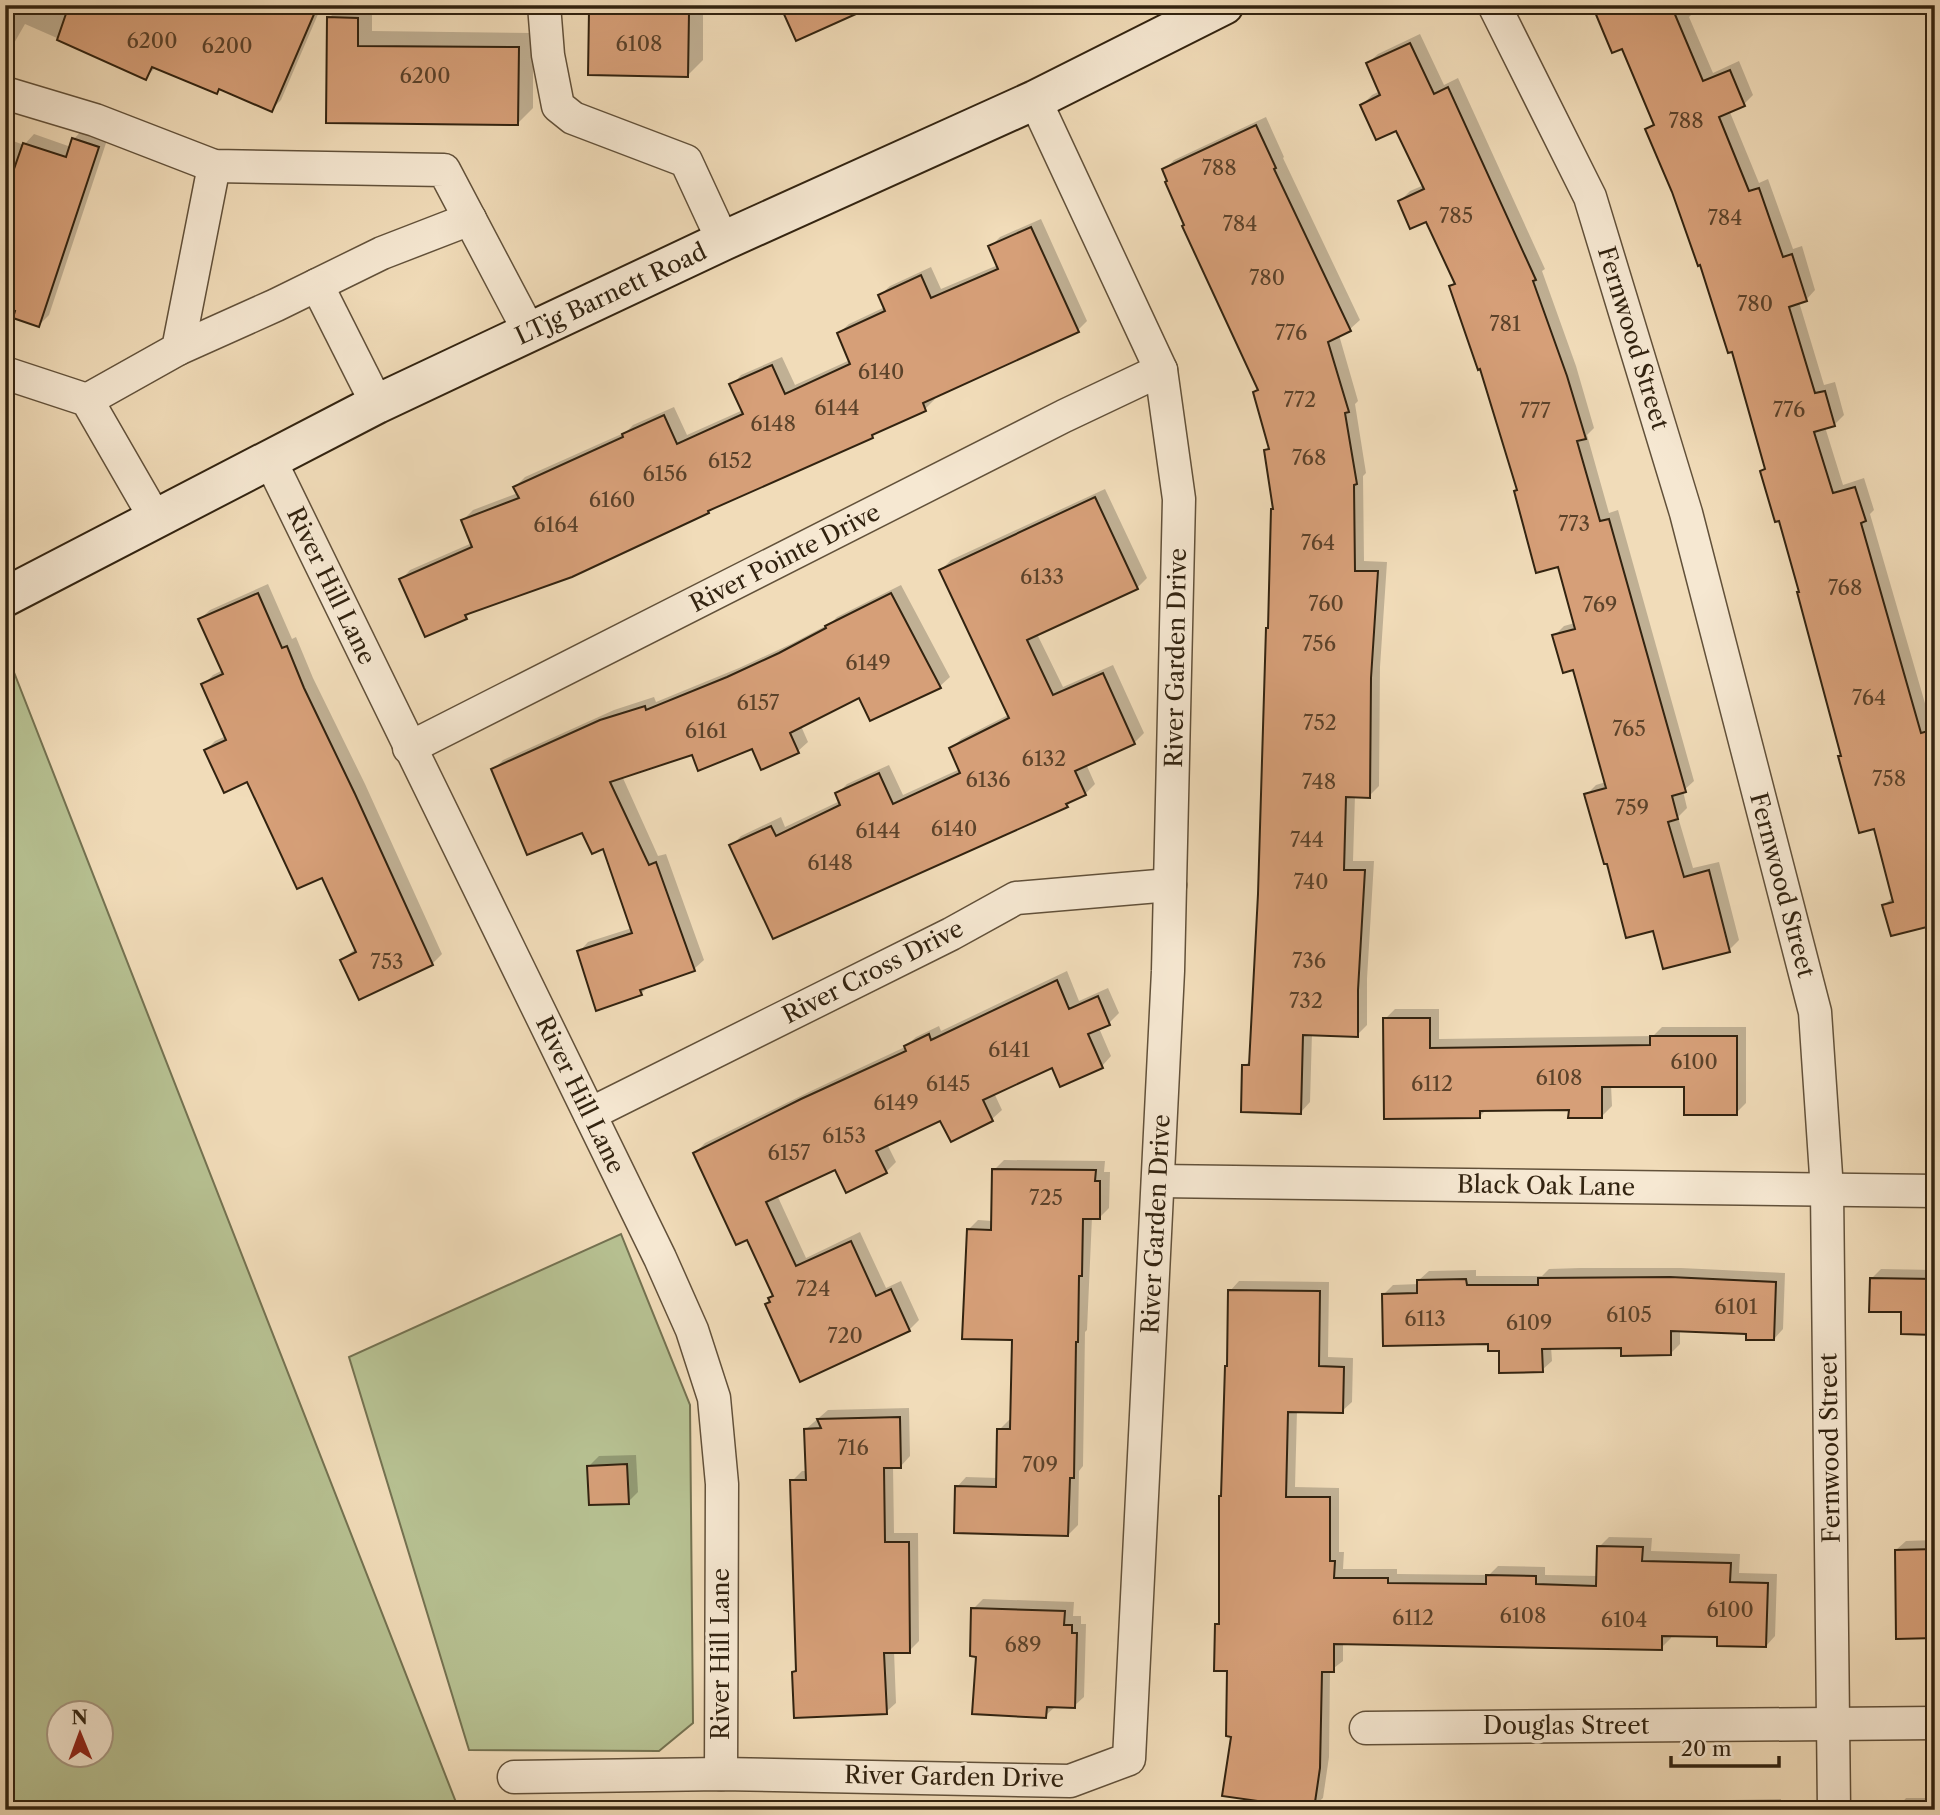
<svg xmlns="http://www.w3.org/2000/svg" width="1940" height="1815" font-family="'Libre Caslon Text',serif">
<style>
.green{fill:#b7c192;stroke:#747251;stroke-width:2;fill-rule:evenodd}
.shadow{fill:#0003}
.building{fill:#d69f78;stroke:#322310;stroke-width:2}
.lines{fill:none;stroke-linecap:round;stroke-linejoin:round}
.street-casing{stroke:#62513a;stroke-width:35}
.secondary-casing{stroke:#322310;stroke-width:42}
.street{stroke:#f6e8d2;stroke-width:32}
.secondary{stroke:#f6e8d2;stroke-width:38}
.labels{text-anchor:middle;stroke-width:7;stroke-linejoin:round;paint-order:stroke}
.number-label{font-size:21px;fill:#5b422a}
.street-label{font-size:24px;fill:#322310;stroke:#f6e8d2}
</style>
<rect width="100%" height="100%" fill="#f1dcb9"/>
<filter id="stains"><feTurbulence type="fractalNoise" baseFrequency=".00286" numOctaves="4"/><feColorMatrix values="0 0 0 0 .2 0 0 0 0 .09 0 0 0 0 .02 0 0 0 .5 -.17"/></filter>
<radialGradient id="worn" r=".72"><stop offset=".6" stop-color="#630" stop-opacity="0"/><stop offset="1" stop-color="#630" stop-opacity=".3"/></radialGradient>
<g class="green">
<path d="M8,657L459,1810H5V659ZM60,1714H102V1756H60Z"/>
<polygon points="621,1234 690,1405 693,1723 659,1751 469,1750 349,1357"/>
</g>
<g class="shadow">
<polygon points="5,5 322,5 281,100 271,110 221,88 216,92 155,68 146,77 25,24 13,45 5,53"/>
<polygon points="342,5 372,5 372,31 533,33 533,108 518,123 328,122 329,18"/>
<polygon points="598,5 703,5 703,60 688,75 591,12"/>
<polygon points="1594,5 1692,5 1695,11 1689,17 1713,73 1739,61 1753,95 1744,104 1729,110 1759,183 1768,179 1793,249 1802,246 1815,290 1806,300 1799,302 1824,385 1835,382 1844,415 1834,425 1825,427 1843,485 1864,478 1874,510 1870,514 1931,724 1935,723 1935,923 1884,905 1894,896 1876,827 1840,757 1843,754 1801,591 1780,518 1762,471 1766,467 1733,350 1674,191 1648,129 1655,122 1623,47"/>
<polygon points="1420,34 1444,85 1458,78 1545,269 1542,271 1576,366 1594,428 1587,435 1609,513 1618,510 1694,781 1683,791 1687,808 1678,817 1693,868 1719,862 1739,940 1729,950 1654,928 1608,862 1586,795 1596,785 1606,782 1574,668 1554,636 1564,626 1575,623 1559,565 1516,491 1518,489 1482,367 1451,286 1456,281 1427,220 1400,201 1410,191 1424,185 1397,128 1362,105 1372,95 1380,91 1368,63 1378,54"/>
<polygon points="1266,117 1284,157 1283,158 1360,320 1350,329 1339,335 1358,401 1355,404 1366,473 1363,476 1364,561 1387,562 1380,667 1379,786 1369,796 1355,795 1353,861 1374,861 1367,979 1367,1025 1357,1035 1312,1033 1310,1102 1301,1112 1244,1066 1252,1059 1275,508 1266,451 1270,446 1255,392 1259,388 1186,225 1164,170 1174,160"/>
<polygon points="83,129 108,137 49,315 39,325 17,310 5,306 5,138 24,145 34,134 71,147 74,139"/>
<polygon points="1041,219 1087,321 1078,330 933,397 935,399 925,409 879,430 872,436 712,507 708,512 473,610 466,617 426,635 401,580 410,570 472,543 463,520 473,510 518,493 515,487 525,477 626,432 633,425 674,407 687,435 743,410 732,385 741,375 782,357 795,385 850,360 839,333 849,324 885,307 880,295 890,286 931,267 941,289 998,265 990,247 1000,237"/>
<polygon points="1105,489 1147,578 1137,588 1037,634 1063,687 1113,665 1144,733 1134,743 1086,764 1095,784 1085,794 1074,799 1067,806 731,846 741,836 781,817 785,827 840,801 837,794 847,784 889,765 903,795 960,769 951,749 961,739 1010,714 941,570 951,560"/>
<polygon points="268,584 292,639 296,637 313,678 365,784 442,954 432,964 360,998 342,960 356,948 322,876 248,779 206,750 215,741 226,736 203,685 213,675 223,670 200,619 210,610"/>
<polygon points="901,585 950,677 940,686 860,696 801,726 808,742 798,751 752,746 693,753 622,776 658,856 666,854 704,960 694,969 650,985 641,994 579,952 588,942 632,928 604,847 493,770 503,760 614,710 654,697 656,702 739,668 791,644 831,623 837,617"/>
<polygon points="1067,971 1079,1001 1108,988 1119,1013 1109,1023 1099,1028 1111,1056 1102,1066 1053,1066 994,1093 1002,1110 992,1119 952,1140 941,1119 887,1144 896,1162 886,1172 836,1168 777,1195 806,1258 860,1232 886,1288 901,1281 919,1320 909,1330 771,1301 770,1298 775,1294 748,1238 695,1153 705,1143 813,1090 905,1047 916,1037 939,1026 941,1031"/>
<polygon points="1395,1009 1439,1009 1439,1039 1653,1036 1662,1027 1746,1027 1746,1103 1736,1113 1685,1085 1611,1085 1612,1106 1602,1116 1571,1108 1487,1109 1479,1117 1385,1019"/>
<polygon points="1004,1160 1105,1161 1104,1172 1110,1172 1109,1208 1099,1218 1092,1217 1087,1330 1085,1332 1083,1466 1079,1471 1078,1525 1068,1535 957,1487 966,1477 998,1478 999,1430 1009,1420 1012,1420 1013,1339 968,1230 978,1220 993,1221 994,1170"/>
<polygon points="1580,1268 1681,1268 1785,1273 1783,1329 1774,1339 1748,1332 1680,1330 1680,1344 1670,1354 1623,1346 1551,1347 1552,1361 1542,1370 1490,1342 1383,1295 1393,1285 1419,1284 1419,1280 1429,1271 1476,1270 1476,1276 1542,1276 1549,1269"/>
<polygon points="1881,1269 1935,1270 1935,1333 1903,1311 1871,1279"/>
<polygon points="1239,1281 1329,1282 1328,1357 1353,1358 1352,1402 1342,1411 1297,1411 1295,1487 1339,1488 1339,1552 1344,1552 1343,1569 1397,1569 1397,1574 1489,1575 1498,1566 1545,1567 1545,1575 1598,1576 1599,1547 1609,1537 1652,1538 1651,1551 1740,1554 1739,1573 1777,1574 1775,1636 1766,1646 1719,1636 1671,1634 1671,1638 1661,1648 1343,1642 1343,1661 1330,1671 1329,1757 1323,1798 1313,1807 1233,1735 1229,1669 1217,1625 1221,1621 1230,1291"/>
<polygon points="909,1408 910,1456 901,1466 893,1466 894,1533 918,1533 919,1641 909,1651 894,1651 896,1703 886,1712 794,1672 798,1668 792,1481 802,1471 807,1471 806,1429 828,1410"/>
<polygon points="636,1455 638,1492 628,1502 589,1466 599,1456"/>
<polygon points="1935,1540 1935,1637 1896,1550 1906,1541"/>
<polygon points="983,1599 1074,1602 1073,1616 1081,1616 1081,1624 1086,1624 1084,1697 1074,1706 1056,1706 1045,1716 977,1655 973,1609"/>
<polygon points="1906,1798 1935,1798 1935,1810 1896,1810"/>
<polygon points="1781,1799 1781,1810 1722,1810 1731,1800"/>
<polygon points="1674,1800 1674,1810 1380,1810 1385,1804"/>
</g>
<g class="building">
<polygon points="69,5 318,5 272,112 219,89 217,94 152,67 146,80 57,40"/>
<polygon points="798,5 876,5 796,41 783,12"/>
<polygon points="1592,5 1671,5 1703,81 1730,70 1745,106 1719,117 1749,191 1759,188 1783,257 1792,254 1807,301 1789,307 1815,393 1825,391 1835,426 1814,432 1833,493 1855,487 1866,521 1861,523 1921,733 1935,729 1935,802 1927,804 1935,833 1935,925 1891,936 1882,905 1893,902 1874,829 1859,833 1838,756 1841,756 1797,592 1799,592 1779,521 1775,522 1760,471 1765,469 1732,352 1728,353 1700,265 1698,266 1672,192 1645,129 1654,125 1622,49 1612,53"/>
<polygon points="589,11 689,13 688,77 588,75"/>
<polygon points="327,17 358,18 358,46 519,47 518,125 326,123"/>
<polygon points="1410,43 1434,94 1448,87 1536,280 1533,281 1567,376 1586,439 1577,441 1600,521 1609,519 1686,792 1672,796 1678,819 1668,822 1684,877 1709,870 1730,952 1663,969 1653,931 1626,938 1607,864 1604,864 1584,794 1606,788 1573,670 1563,673 1552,635 1575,629 1558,567 1536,573 1514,491 1517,490 1480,369 1478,370 1449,286 1455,284 1426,222 1410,229 1398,201 1424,189 1396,131 1376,140 1360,105 1380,95 1366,63"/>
<polygon points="1256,125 1276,168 1274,169 1351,331 1328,342 1349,412 1345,413 1357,484 1354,485 1355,571 1378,571 1371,678 1370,798 1346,797 1344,870 1365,870 1358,990 1358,1037 1303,1035 1301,1114 1241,1112 1242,1065 1249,1065 1258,894 1266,628 1268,628 1271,509 1273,509 1264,450 1269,449 1253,392 1258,390 1182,226 1184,225 1165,182 1167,181 1162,169"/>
<polygon points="72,138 99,147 39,327 13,318 15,311 5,308 5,195 23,143 66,157"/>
<polygon points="1031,227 1079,332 923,403 926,411 872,435 873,438 708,511 709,513 572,577 465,615 467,619 425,637 399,579 472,547 461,520 519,498 513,487 623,437 622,434 664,415 677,444 743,414 729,384 772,365 785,394 850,364 837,333 885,311 878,295 921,275 931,298 998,269 988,246"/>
<polygon points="1095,497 1138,589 1027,640 1053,695 1103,673 1135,744 1075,771 1086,795 1066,804 1068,807 773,939 729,845 771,826 776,836 840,805 835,793 879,773 893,804 960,773 949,748 1009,718 939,570"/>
<polygon points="258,593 282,648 287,646 304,688 355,794 433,965 359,1000 340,960 356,952 322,878 297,889 247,782 224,793 204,750 226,740 201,684 223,674 198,619"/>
<polygon points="891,593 941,688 870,721 859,698 790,733 799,753 761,770 752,749 698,771 692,755 610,782 649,865 656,862 695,971 640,990 642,995 596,1011 577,951 632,933 603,849 592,854 582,833 527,855 491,769 600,720 645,706 646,710 727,677 779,653 826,628 825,626"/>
<polygon points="1057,980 1069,1009 1098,996 1110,1025 1088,1034 1103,1068 1060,1087 1052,1068 983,1100 993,1121 951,1142 940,1121 876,1151 887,1173 846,1193 835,1170 766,1202 796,1266 851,1241 876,1296 891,1289 910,1331 800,1382 765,1304 770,1302 768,1298 773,1296 747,1240 736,1245 693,1153 801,1099 906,1051 904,1046 929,1034 931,1040"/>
<polygon points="1383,1018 1430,1018 1430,1048 1650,1045 1650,1036 1737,1036 1737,1115 1684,1115 1684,1087 1602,1087 1602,1118 1568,1118 1569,1110 1480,1111 1480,1118 1384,1119"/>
<polygon points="992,1169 1096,1170 1095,1181 1100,1181 1100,1219 1083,1219 1082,1276 1079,1276 1078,1342 1076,1342 1074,1478 1070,1478 1068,1536 954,1533 955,1486 996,1487 997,1429 1010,1429 1012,1340 962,1339 967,1229 991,1230"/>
<polygon points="1670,1277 1776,1282 1774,1340 1746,1340 1746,1334 1671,1331 1671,1355 1621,1356 1621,1348 1542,1349 1543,1372 1499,1373 1499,1351 1488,1351 1488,1344 1383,1346 1382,1294 1417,1293 1417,1280 1466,1279 1467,1285 1538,1285 1538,1278"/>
<polygon points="1870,1278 1935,1279 1935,1335 1901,1334 1901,1312 1869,1312"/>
<polygon points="1228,1290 1320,1291 1319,1366 1344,1367 1343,1413 1288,1412 1286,1497 1330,1497 1330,1561 1335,1561 1334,1578 1388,1578 1388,1583 1486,1584 1486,1575 1536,1576 1536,1584 1596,1586 1597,1546 1643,1547 1642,1561 1731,1563 1730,1582 1768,1583 1766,1647 1717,1646 1717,1637 1662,1636 1662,1650 1334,1644 1334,1672 1322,1672 1320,1768 1314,1809 1222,1796 1231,1737 1226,1736 1227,1671 1214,1671 1215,1624 1219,1624 1219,1496 1221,1496 1225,1366 1227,1366"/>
<polygon points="900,1417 901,1468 884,1468 885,1542 909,1542 910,1653 884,1653 887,1714 794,1718 792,1672 796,1671 790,1480 806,1480 804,1429 821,1428 817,1419"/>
<polygon points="627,1464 629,1504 589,1505 587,1466"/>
<polygon points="1935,1549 1935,1638 1896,1639 1895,1550"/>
<polygon points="971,1608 1065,1611 1064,1625 1072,1625 1072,1633 1077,1633 1075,1708 1047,1707 1046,1718 972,1714 976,1657 970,1656"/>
</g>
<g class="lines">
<g class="street-casing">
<g id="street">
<polyline points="544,5 548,55 558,106 573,118 686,161 723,241"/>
<polyline points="1494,5 1590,197 1686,513 1815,1012 1827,1190 1834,1810"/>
<polyline points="5,93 95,120 214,166 444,170 530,333"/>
<polyline points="317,285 377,404"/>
<polyline points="178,349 276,305 382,253 470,219"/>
<polyline points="5,373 87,400 155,518"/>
<polyline points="87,400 178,349 214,166"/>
<polyline points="270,460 660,1258 692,1330 714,1398 722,1484 721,1774"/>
<polyline points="409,748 1064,416 1161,370"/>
<polyline points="590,1114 951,934 1016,898 1170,885"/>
<polyline points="1158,1181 1935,1191"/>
<polyline points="1366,1728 1935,1723"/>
<polyline points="514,1777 721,1774 1070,1781 1129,1759 1168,971 1179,499 1161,370 1035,100"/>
</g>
</g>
<g class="secondary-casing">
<polyline id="secondary" points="5,597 377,404 723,241 1035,100 1224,5"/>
</g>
<use href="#street" class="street"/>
<use href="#secondary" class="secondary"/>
</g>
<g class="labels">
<g class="number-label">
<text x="152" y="48">6200</text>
<text x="639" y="51">6108</text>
<text x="227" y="53">6200</text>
<text x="425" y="83">6200</text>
<text x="1686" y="128">788</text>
<text x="1219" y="175">788</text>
<text x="1456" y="223">785</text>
<text x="1725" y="225">784</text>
<text x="1240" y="231">784</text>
<text x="1267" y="285">780</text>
<text x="1755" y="311">780</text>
<text x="1505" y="331">781</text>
<text x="1291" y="340">776</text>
<text x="881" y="379">6140</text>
<text x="1300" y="407">772</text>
<text x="837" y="415">6144</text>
<text x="1789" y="417">776</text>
<text x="1535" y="418">777</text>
<text x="773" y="431">6148</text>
<text x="1309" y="465">768</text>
<text x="730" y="468">6152</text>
<text x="665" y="481">6156</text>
<text x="612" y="507">6160</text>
<text x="1574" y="531">773</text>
<text x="556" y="532">6164</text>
<text x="1318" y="550">764</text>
<text x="1042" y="584">6133</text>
<text x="1845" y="595">768</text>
<text x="1326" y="611">760</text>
<text x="1600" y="612">769</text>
<text x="1319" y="651">756</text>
<text x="868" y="670">6149</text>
<text x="1869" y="705">764</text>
<text x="758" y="710">6157</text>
<text x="1320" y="730">752</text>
<text x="1629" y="736">765</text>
<text x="706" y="738">6161</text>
<text x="1044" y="766">6132</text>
<text x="1889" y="786">758</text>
<text x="988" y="787">6136</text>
<text x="1319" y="789">748</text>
<text x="1632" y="815">759</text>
<text x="954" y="836">6140</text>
<text x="878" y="838">6144</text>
<text x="1307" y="847">744</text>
<text x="830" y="870">6148</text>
<text x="1311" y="889">740</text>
<text x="1309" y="968">736</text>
<text x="387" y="969">753</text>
<text x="1306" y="1008">732</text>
<text x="1009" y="1057">6141</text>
<text x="1694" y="1069">6100</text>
<text x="1559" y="1085">6108</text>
<text x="948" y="1091">6145</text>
<text x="1432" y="1091">6112</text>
<text x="896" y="1110">6149</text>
<text x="844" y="1143">6153</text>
<text x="789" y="1160">6157</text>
<text x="1046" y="1205">725</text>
<text x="813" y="1296">724</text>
<text x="1736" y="1314">6101</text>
<text x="1629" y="1322">6105</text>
<text x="1425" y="1326">6113</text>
<text x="1529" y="1330">6109</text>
<text x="845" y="1343">720</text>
<text x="853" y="1455">716</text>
<text x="1040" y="1472">709</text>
<text x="1730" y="1617">6100</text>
<text x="1523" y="1623">6108</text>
<text x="1413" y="1625">6112</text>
<text x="1624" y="1627">6104</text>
<text x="1023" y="1652">689</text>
</g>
<g class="street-label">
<text transform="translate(611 294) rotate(-25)" y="8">LTjg Barnett Road</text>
<text transform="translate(1633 338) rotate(73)" y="8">Fernwood Street</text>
<text transform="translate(785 558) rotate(-27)" y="8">River Pointe Drive</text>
<text transform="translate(331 586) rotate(64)" y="8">River Hill Lane</text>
<text transform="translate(1176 658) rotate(-89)" y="8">River Garden Drive</text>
<text transform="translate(1782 885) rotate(75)" y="8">Fernwood Street</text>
<text transform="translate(873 972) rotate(-27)" y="8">River Cross Drive</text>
<text transform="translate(580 1095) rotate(64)" y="8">River Hill Lane</text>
<text transform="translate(1546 1186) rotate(1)" y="8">Black Oak Lane</text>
<text transform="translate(1156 1224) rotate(-87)" y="8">River Garden Drive</text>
<text transform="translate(1830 1448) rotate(-91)" y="8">Fernwood Street</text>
<text transform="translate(721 1654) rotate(-90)" y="8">River Hill Lane</text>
<text x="1566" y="1734">Douglas Street</text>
<text transform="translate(954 1777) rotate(1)" y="8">River Garden Drive</text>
</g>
</g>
<rect width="1940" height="1815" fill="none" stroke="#f1dcb9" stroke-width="28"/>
<rect x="7" y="7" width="1926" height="1801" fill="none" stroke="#322310" stroke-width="3.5"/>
<rect x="14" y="14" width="1912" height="1787" fill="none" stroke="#322310" stroke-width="2"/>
<g transform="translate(80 1734) rotate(359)"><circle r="33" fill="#f6e8d2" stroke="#a89984" stroke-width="2"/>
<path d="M0-5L12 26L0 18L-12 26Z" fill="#8f2418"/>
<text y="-10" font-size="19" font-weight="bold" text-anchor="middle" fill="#322310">N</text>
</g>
<path d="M1671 1756v10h108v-10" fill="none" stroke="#322310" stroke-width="3.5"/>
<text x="1681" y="1756" font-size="21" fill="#322310" stroke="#f6e8d2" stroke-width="5" paint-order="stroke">20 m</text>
<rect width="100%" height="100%" filter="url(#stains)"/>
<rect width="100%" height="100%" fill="url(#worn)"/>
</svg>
